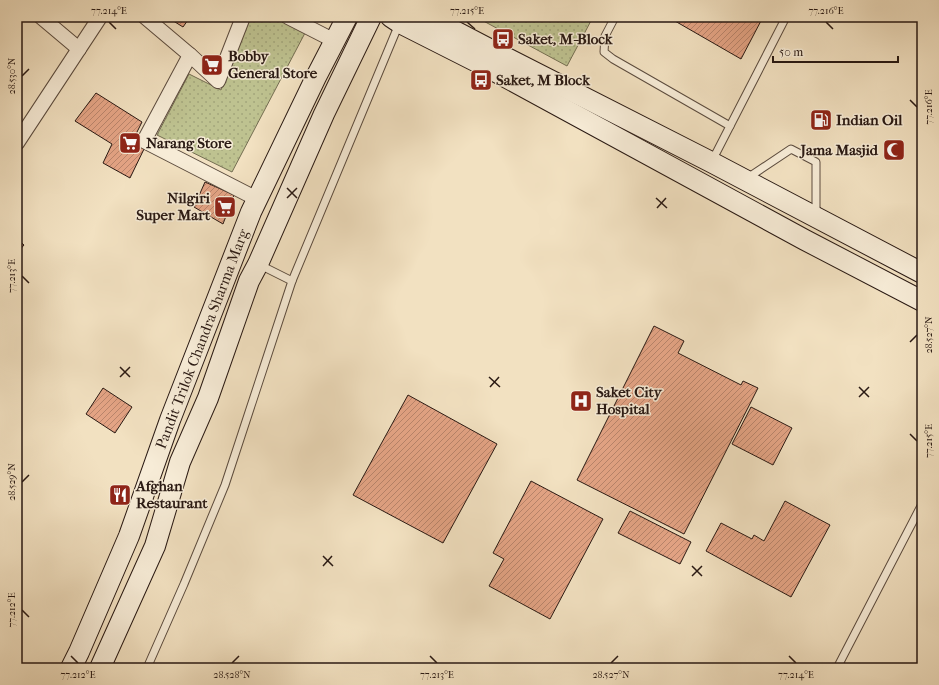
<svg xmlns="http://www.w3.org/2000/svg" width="939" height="685" font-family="'IM FELL French Canon',serif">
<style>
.grass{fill:url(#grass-dots);stroke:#746e52}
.building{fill:url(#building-hatch);stroke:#291913}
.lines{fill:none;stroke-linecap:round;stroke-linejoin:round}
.lane-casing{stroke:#5b4b3e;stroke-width:9}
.street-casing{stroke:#5b4b3e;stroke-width:16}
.secondary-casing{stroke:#291913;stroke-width:22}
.lane{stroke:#f7ecd7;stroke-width:7}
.street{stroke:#f7ecd7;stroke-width:14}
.secondary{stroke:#f7ecd7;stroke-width:20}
.ticks{fill:none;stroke:#291913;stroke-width:1.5}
.labels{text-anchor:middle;stroke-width:3;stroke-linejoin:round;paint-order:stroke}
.poi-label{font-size:15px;font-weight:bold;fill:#291913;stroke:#f7ecd7;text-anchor:start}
.street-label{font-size:15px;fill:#291913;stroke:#f7ecd7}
.neatline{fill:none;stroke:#291913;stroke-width:1.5}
.ticks-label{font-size:10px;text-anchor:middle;fill:#291913}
</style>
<defs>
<pattern id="grass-dots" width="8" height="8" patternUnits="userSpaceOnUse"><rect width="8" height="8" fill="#bec290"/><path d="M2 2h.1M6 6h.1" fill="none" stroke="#a3a67b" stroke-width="1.8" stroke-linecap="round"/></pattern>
<pattern id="building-hatch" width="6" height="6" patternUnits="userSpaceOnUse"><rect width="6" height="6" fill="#e4a485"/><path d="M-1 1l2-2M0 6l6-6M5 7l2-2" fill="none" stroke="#b9856c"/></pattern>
</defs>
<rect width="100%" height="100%" fill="#f2e1c1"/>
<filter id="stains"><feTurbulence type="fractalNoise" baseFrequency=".005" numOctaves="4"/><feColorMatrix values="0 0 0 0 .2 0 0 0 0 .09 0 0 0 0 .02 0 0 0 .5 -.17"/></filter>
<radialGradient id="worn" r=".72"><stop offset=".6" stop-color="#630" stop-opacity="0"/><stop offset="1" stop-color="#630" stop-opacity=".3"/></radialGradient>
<g class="grass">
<polygon points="250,17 273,17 305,33 232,172 157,135 189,74 221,90"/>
<polygon points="476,17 593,17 567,66"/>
</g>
<g class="building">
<polygon points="167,17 190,17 183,27"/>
<polygon points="668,17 763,17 741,59"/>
<polygon points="96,93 142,122 134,138 145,147 130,178 103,163 112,144 75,121"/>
<polygon points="205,182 234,195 223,224 194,207"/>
<polygon points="17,239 24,245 17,253"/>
<polygon points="654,326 684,341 678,353 741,385 743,381 758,388 684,534 577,480"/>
<polygon points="103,388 132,407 115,433 86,414"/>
<polygon points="408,395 497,444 443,543 353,495"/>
<polygon points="751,407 792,428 773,465 732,444"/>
<polygon points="531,481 603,519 550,619 489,586 504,559 493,553"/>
<polygon points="785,501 830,525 791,597 706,551 721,523 752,539 754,535 764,541"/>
<polygon points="630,511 691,542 680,564 618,533"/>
</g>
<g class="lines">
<g class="lane-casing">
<g id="lane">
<polyline points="615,17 605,36 604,52 613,59 730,126"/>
<polyline points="712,161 786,17"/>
<polyline points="746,179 791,149 816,162 816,216"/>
<polyline points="260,265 292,281"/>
<polyline points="147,668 184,584 225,485 292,281 399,24"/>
<polyline points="837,668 922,504"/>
</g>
</g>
<g class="street-casing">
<g id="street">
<polyline points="41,17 79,49"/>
<polyline points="145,17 190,55"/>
<polyline points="243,17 218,81 190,55 144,141 257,199"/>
<polyline points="288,17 335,41"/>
<polyline points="17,143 100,17"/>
</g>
</g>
<g class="secondary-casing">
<g id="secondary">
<polyline points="391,17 400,23 487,67 805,240 922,301"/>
<polyline points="428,17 497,53 711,162 922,273"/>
<polyline points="71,668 79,652 129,536 170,420 251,212 316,77 347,17"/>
<polyline points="100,668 155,546 180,462 208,398 249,281 258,264 324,114 371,17"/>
</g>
</g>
<use href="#lane" class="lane"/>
<use href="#street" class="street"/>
<use href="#secondary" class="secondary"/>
</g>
<path class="ticks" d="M109,22L116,29M467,22L475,29M826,22L833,29M22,76L29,69M910,100L917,107M287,188L297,198M287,198L297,188M656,198L667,208M657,208L666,198M22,276L29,283M910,342L917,335M120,367L130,377M120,377L130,367M489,377L500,387M490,387L499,377M859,387L869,397M859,397L869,387M910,434L917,441M22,482L29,475M323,556L333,566M323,566L332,556M692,566L702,576M692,576L702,566M22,610L29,617M71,656L78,663M430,656L437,663M789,656L796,663M232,663L239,656M611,663L618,656"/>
<defs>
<g id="bus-square" transform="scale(1.15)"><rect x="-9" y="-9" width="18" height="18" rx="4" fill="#8f2418" stroke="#f7ecd7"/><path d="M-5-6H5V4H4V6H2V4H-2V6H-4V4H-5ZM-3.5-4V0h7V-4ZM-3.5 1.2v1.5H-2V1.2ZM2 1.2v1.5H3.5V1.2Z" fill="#fff"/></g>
<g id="supermarket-square" transform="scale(1.15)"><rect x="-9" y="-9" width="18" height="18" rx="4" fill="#8f2418" stroke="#f7ecd7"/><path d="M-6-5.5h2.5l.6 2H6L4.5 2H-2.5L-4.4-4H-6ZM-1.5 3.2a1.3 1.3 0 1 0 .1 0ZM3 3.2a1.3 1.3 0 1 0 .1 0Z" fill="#fff"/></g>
<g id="fuel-square" transform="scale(1.15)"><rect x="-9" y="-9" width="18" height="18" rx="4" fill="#8f2418" stroke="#f7ecd7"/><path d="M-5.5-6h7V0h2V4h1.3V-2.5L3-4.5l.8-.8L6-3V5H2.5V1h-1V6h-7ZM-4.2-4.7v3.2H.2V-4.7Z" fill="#fff"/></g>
<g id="mosque-square" transform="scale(1.15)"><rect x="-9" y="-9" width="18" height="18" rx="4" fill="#8f2418" stroke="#f7ecd7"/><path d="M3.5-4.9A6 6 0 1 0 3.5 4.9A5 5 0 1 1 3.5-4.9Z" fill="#fff"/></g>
<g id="hospital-square" transform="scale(1.15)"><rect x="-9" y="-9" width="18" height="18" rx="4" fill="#8f2418" stroke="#f7ecd7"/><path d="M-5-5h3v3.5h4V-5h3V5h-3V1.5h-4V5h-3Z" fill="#fff"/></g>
<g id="restaurant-square" transform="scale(1.15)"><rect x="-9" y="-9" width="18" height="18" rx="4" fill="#8f2418" stroke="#f7ecd7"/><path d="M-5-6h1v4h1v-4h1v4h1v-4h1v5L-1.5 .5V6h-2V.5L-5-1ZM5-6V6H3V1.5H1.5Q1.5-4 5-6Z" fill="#fff"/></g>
</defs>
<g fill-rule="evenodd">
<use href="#bus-square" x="503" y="39"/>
<use href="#supermarket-square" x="212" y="65"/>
<use href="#bus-square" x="481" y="80"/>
<use href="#fuel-square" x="821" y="120"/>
<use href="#supermarket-square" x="130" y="143"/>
<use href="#mosque-square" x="894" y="150"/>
<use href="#supermarket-square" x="225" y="207"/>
<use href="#hospital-square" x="581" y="401"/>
<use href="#restaurant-square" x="120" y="495"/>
</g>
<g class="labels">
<g class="poi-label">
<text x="518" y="44">Saket, M-Block</text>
<text x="228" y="61">Bobby<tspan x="228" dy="17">General Store</tspan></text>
<text x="496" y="85">Saket, M Block</text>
<text x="836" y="125">Indian Oil</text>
<text x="146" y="148">Narang Store</text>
<text x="878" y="155" text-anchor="end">Jama Masjid</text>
<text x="210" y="203" text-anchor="end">Nilgiri<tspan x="210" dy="17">Super Mart</tspan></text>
<text x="596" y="397">Saket City<tspan x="596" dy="17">Hospital</tspan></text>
<text x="136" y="491">Afghan<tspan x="136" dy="17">Restaurant</tspan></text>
</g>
<g class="street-label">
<text transform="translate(202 339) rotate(-69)" y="5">Pandit Trilok Chandra Sharma Marg</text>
</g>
</g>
<rect width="939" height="685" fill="none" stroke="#f2e1c1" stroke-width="44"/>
<path d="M773 56v6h125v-6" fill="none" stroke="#291913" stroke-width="2"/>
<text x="779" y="56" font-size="12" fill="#291913" stroke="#f7ecd7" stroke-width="3" paint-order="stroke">50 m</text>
<rect x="22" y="22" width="895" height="641" class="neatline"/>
<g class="ticks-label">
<text x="109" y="14">77.214°E</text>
<text x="467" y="14">77.215°E</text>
<text x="826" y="14">77.216°E</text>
<text transform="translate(11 76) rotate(-90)" y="4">28.530°N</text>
<text transform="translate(928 107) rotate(-90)" y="4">77.216°E</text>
<text transform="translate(11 276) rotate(-90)" y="4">77.213°E</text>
<text transform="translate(928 335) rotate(-90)" y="4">28.527°N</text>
<text transform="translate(928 441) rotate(-90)" y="4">77.215°E</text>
<text transform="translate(11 482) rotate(-90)" y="4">28.529°N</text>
<text transform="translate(11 610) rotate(-90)" y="4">77.212°E</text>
<text x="78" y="678">77.212°E</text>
<text x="232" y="678">28.528°N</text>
<text x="437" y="678">77.213°E</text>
<text x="611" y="678">28.527°N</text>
<text x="796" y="678">77.214°E</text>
</g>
<rect width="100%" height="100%" filter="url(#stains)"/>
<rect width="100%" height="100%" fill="url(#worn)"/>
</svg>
